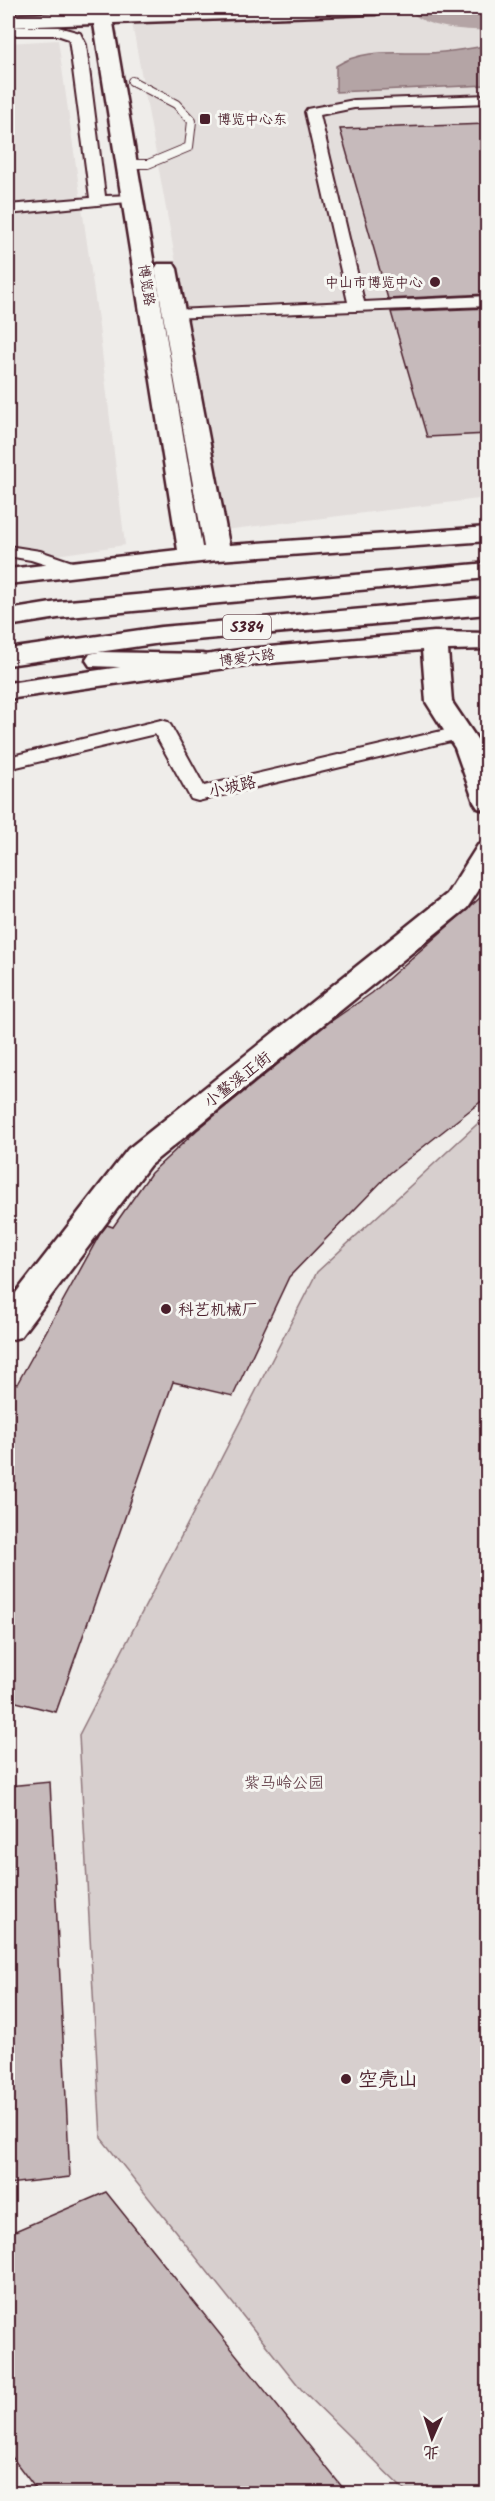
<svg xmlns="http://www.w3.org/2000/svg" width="495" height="2501" font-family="Kalam,'LXGW WenKai TC',sans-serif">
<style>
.built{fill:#e3dedc}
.green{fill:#d7cfce;stroke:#90777c;stroke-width:1.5}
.water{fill:#b4a4a5;stroke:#8a6f74;stroke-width:1.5}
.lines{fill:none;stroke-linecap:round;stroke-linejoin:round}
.river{fill:#b4a4a5;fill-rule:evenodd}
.building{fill:#c6babb;stroke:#4a1f2b;stroke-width:1.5}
.lane-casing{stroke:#4a1f2b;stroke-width:10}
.street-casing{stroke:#4a1f2b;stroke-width:4}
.secondary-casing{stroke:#4a1f2b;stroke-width:5}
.highway-casing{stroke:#4a1f2b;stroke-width:5}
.lane{stroke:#f6f6f2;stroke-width:8}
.street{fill:#f6f6f2;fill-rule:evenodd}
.secondary{fill:#f6f6f2;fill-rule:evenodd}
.highway{fill:#f6f6f2;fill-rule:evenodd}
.poi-dot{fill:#4a1f2b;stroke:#f6f6f2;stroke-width:2}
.labels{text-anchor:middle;stroke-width:6;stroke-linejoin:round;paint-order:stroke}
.far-poi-label{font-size:14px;fill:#4a1f2b;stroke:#f6f6f2;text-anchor:start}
.far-street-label{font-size:14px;fill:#4a1f2b;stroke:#f6f6f2}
.shield{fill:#f6f6f2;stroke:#7e6067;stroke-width:1.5}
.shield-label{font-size:15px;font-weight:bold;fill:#4a1f2b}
.street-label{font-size:16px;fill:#4a1f2b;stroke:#f6f6f2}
.poi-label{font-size:16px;fill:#4a1f2b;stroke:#f6f6f2;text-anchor:start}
.park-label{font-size:16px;fill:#6d4b54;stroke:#f6f6f2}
.near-poi-label{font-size:20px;fill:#4a1f2b;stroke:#f6f6f2;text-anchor:start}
</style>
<rect width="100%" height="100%" fill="#efedea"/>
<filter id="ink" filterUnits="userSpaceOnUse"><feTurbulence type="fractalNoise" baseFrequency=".0167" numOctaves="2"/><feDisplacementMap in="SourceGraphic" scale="12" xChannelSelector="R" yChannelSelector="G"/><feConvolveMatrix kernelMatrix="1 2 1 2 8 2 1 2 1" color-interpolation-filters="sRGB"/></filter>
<g filter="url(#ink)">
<g class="built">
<polygon points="487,14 487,498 225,530 132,23"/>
<polygon points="58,40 99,327 125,545 8,562 8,43"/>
</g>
<polygon class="green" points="487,1115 487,2493 407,2493 301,2389 101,2138 79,1735 317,1272"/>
<path class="water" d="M487,46V85L336,92V66C364,48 396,54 427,53C447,53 468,48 487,46Z"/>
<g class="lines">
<path class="river" d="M408,8C435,5 461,12 488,14V31C464,29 423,30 408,8Z"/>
</g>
<g class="building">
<polygon points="488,124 488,294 388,299 340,129"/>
<polygon points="488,308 488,434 427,437 391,312"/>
<polygon points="488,891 488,1096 390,1173 289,1277 233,1396 173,1382 56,1712 8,1700 8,1382 17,1384 100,1234 107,1225 113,1227 151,1173 197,1130 327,1024 372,993"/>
<polygon points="50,1782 70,2177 8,2184 8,1786"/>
<polygon points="106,2192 347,2493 39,2493 8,2452 8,2234"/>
</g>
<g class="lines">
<g class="lane-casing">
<polyline id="lane" points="127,164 148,164 189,147 192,121 176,104 132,81"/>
</g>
<g class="street-casing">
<g id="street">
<polygon points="8,27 58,27 80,33 86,45 105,196 137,195 140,198 137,201 8,214 8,205 90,198 69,39 57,35 8,35"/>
<polygon points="488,95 488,103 354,108 320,115 364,302 488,296 488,306 169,318 167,315 169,312 175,310 348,302 305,112 307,109 354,100"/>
<polygon points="8,546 40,551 81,565 84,569 75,574 31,560 8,556"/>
<polygon points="161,720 168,722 171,726 204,786 459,727 466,729 469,733 466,737 459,739 198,801 191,799 155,734 8,769 8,757"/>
</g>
</g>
<g class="secondary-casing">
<g id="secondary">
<polygon points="92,8 110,8 111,12 231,8 384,8 382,12 375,14 113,23 202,547 204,547 155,269 158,264 174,264 177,269 229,545 488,527 488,541 218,560 8,584 8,569 178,550 94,24 8,27 8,15 92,12"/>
<polygon points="434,632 488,633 488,649 448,650 452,702 483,748 488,762 488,811 478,808 474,802 455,748 426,702 422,650 247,665 8,699 8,683 247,649"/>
<polygon points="488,843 488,876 467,908 150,1165 20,1337 8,1340 8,1303 128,1149 447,894 478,845"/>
</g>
</g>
<g class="highway-casing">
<g id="highway">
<polygon points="488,563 488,578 58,618 8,626 8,610 58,602"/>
<polygon points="488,598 488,614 161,643 8,665 8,649 161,627"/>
<polygon points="99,652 202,654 211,656 215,662 211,668 202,670 90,666 86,660 90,654"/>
</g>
</g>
<use href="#lane" class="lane"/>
<use href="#street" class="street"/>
<use href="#secondary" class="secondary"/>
<use href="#highway" class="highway"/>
</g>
</g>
<g class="poi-dot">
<rect x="199" y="113" width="12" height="12" rx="3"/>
<circle cx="435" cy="282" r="6"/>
<circle cx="166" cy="1309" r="6"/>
<circle cx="346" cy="2079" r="6"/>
</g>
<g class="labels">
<g class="far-poi-label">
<text x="217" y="124">博览中心东</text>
<text x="423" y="287" text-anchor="end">中山市博览中心</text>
</g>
<g class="far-street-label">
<text transform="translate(147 285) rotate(81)" y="5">博览路</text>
<text transform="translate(247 657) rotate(-7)" y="5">博爱六路</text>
</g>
<rect class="shield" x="223" y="615" width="48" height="24" rx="4.5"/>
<g class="shield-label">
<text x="247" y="632">S384</text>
</g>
<g class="street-label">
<text transform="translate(232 786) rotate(-13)" y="6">小坡路</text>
<text transform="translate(237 1079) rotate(-38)" y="6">小鳌溪正街</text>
</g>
<g class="poi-label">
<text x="178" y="1315">科艺机械厂</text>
</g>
<g class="park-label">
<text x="284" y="1788">紫马岭公园</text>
</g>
<g class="near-poi-label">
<text x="358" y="2086">空壳山</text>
</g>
</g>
<rect width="495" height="2501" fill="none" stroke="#f6f6f2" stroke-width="30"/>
<rect x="15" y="15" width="465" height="2471" fill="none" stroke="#4a1f2b" stroke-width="2" filter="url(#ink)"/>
<g transform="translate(432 2438) rotate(183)" stroke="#f6f6f2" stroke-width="4.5" paint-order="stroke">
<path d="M0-4.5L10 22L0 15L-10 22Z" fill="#4a1f2b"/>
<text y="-9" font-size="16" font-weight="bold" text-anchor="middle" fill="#4a1f2b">北</text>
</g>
</svg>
